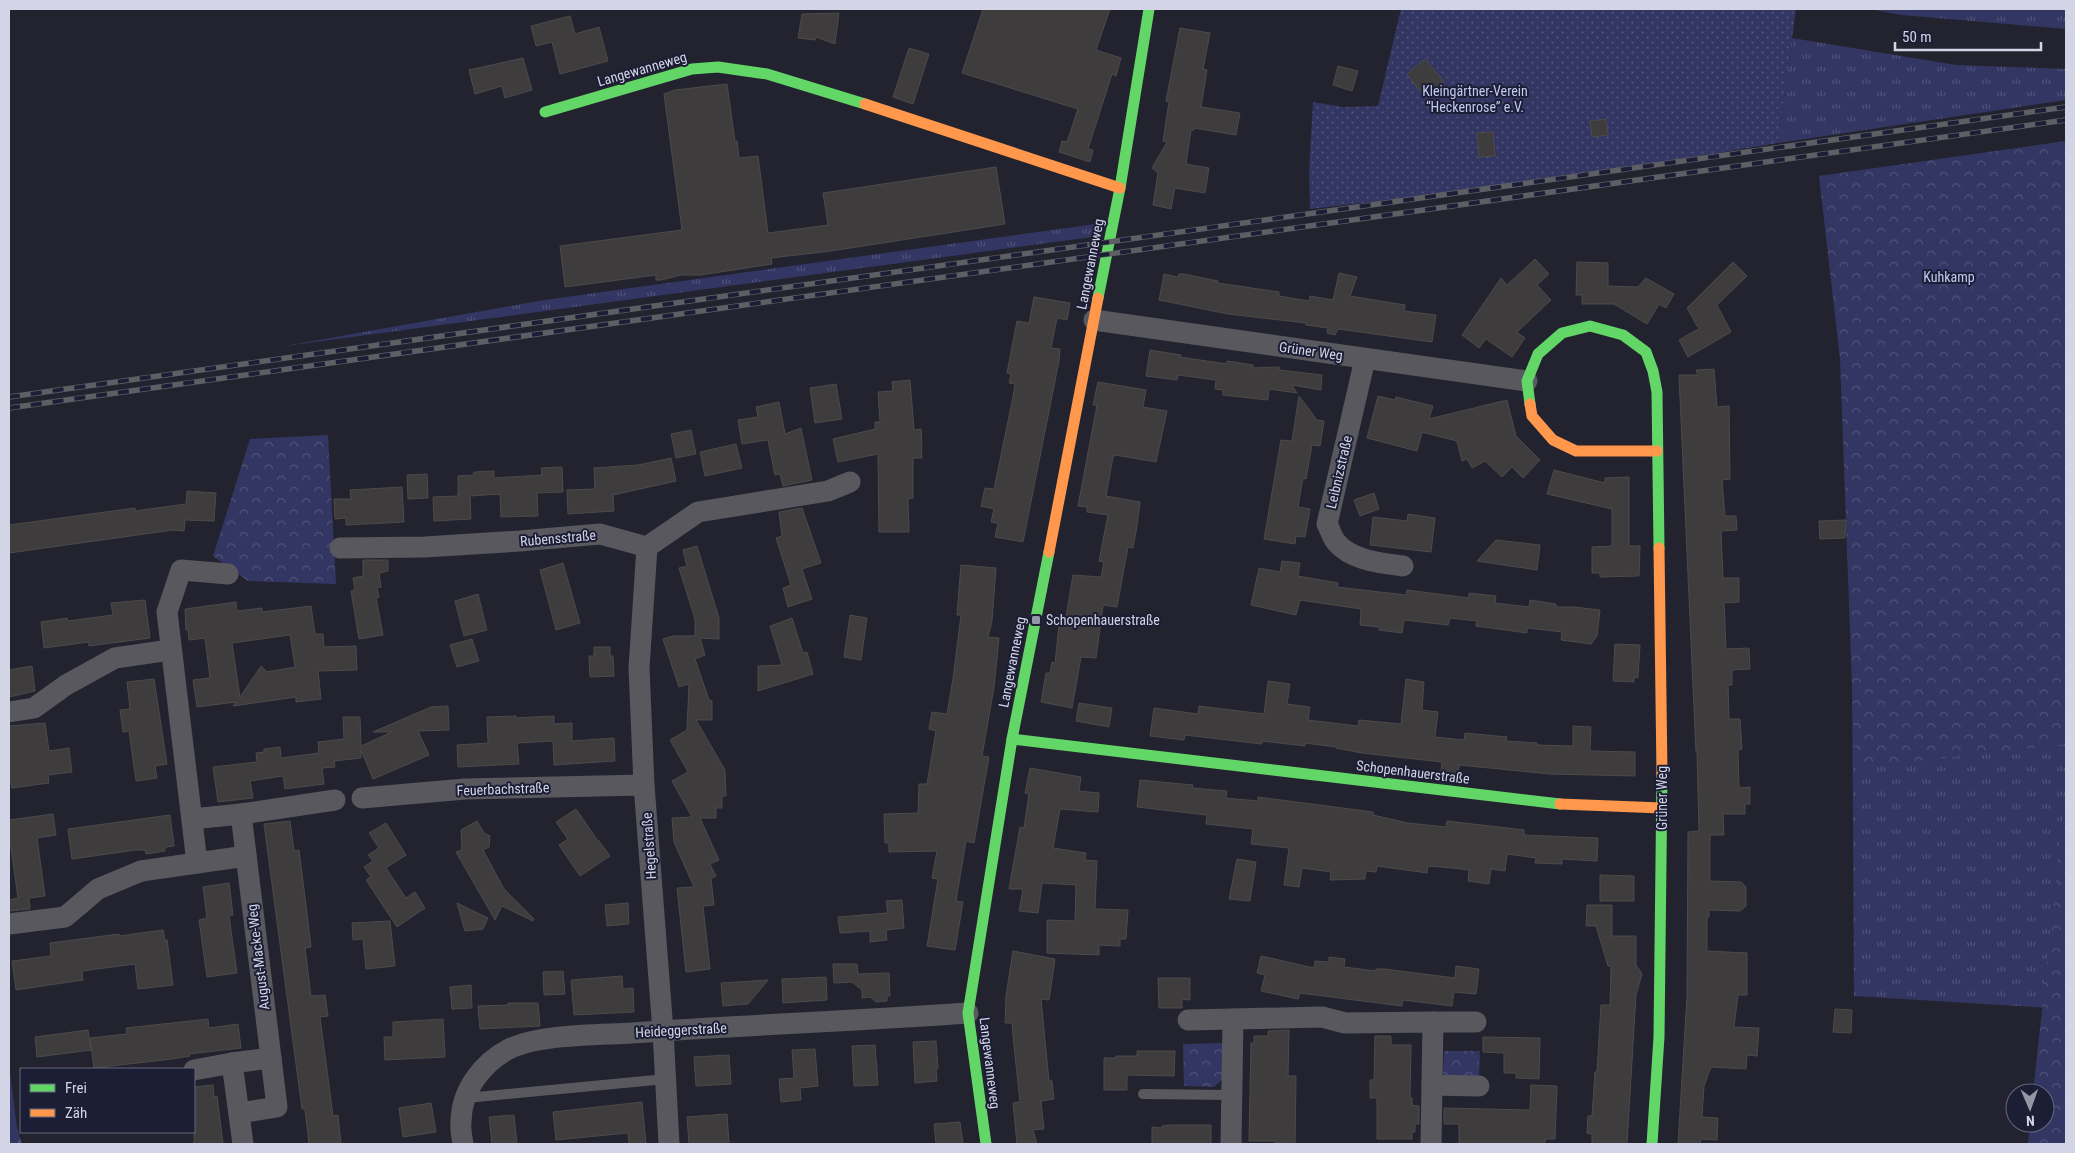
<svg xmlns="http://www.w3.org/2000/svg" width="2075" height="1153" font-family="'Roboto Condensed',sans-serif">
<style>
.grass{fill:url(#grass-tufts)}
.forest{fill:url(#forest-firs)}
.park{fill:url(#park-crowns)}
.garden{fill:url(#garden-dots)}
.building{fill:#3f3c3d;stroke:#4d4a4a;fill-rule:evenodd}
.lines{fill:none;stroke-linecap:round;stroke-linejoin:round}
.lane{stroke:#58585e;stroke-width:10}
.street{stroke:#58585e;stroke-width:21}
.fast{stroke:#63d668;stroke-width:11}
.slow{stroke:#ff974d;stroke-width:11}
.rail-casing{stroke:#5e5e65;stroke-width:5.5}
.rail{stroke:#1c1e35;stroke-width:4;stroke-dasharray:11;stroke-linecap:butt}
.poi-dot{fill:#9597a6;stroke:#1c1e35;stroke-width:2}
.labels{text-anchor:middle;stroke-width:4;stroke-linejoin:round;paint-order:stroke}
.street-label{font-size:14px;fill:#d3d5e6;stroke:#1c1e35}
.park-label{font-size:14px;fill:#c4c9f3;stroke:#1c1e35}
.poi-label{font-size:14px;fill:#d3d5e6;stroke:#1c1e35;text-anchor:start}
</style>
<defs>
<pattern id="grass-tufts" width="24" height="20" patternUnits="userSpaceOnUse" patternTransform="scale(1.25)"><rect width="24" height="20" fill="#333662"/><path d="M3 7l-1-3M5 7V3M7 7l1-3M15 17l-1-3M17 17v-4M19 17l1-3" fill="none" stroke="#505278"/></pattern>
<pattern id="forest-firs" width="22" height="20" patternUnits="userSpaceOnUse" patternTransform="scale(1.25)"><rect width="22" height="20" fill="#333662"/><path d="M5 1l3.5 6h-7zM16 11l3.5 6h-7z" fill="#505278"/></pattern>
<pattern id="park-crowns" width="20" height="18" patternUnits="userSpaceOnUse" patternTransform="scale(1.25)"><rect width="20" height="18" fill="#333662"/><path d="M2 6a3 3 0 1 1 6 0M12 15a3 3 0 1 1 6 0" fill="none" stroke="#505278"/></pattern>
<pattern id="garden-dots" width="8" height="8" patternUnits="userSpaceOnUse" patternTransform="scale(1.25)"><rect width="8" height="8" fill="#333662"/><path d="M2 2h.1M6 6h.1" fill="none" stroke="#505278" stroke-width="1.8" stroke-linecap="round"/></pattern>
</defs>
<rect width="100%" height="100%" fill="#22232f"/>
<g class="grass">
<polygon points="1870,9 2066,9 2066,29 1901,15"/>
<polygon points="1792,38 1956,65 2066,69 2066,100 1778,143"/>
<polygon points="2066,142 2066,1144 2045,1123 2049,1008 1854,996 1849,172"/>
<polygon points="1103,223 1100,236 285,346 544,300"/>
</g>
<polygon class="forest" points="9,1064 17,1128 22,1144 9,1144"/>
<g class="park">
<polygon points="2066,141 2066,744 1855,768 1840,359 1819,176"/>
<polygon points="328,435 336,584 248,581 213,556 250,439"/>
<polygon points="2066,788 2066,1144 2028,1144 2030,1123 2045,1123 2045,1093 2033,1093"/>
<polygon points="1223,1043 1223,1079 1214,1087 1184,1086 1183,1044"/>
<polygon points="1444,1051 1480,1051 1479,1078 1449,1078 1443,1074"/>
</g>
<polygon class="garden" points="1401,9 1796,9 1778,143 1546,182 1310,209 1309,173 1313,102 1343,107 1378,106"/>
<g class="building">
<polygon points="983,9 1110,9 1096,50 1121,58 1116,76 1112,74 1088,149 1093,150 1090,162 1059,152 1062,141 1067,142 1078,109 962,73"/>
<polygon points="839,13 835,44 816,37 815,40 798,38 802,14"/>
<polygon points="570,16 575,34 599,27 608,61 560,74 552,42 536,46 531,26"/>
<polygon points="1180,28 1210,33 1203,69 1207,70 1201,107 1240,113 1236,135 1194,128 1194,130 1191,130 1186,164 1209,168 1205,193 1175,188 1171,209 1153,205 1158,173 1152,168 1167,142 1163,141 1169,102 1166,101"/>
<polygon points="909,48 929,54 913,104 893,97"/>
<polygon points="523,58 532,90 505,98 502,86 475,94 469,70"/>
<polygon points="1425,59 1444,82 1425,97 1407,74"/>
<polygon points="1338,66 1358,71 1352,91 1333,85"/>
<polygon points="727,84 735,141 737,141 739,158 758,156 768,233 828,225 823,193 996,167 1005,224 831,251 771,258 772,264 701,275 681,275 661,280 656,280 656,275 565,287 560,246 682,230 664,94 675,90"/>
<polygon points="1606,119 1608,135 1592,137 1590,121"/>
<polygon points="1493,132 1495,156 1479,157 1477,133"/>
<polygon points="1535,259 1549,274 1537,285 1551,300 1517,332 1525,338 1512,357 1486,339 1479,348 1462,335 1501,278 1507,285"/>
<polygon points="1577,262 1608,263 1608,286 1638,287 1646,278 1674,294 1666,308 1659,304 1647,324 1614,304 1582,304 1582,295 1576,295"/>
<polygon points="1733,262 1747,276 1717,305 1731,332 1688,357 1679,340 1700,328 1697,326 1687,308"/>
<polygon points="1339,273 1357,277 1350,296 1405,305 1404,311 1436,315 1432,342 1338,329 1335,335 1327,333 1328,328 1306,325 1306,323 1228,314 1159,300 1164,274 1178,277 1179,274 1184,274 1218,281 1218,283 1279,292 1279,296 1309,301 1310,296 1333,300"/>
<polygon points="1034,297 1070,303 1067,320 1057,318 1051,348 1060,349 1059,361 1023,542 995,537 998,523 991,522 994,509 981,506 985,488 994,489 1013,397 1015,384 1009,383 1011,374 1007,373 1017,321 1029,323"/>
<polygon points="1150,350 1181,355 1180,357 1227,364 1227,361 1253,365 1253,368 1279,367 1280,370 1322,375 1321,390 1292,385 1297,393 1269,389 1268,400 1223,395 1223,390 1215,389 1216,380 1178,375 1177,380 1146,376"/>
<polygon points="1714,369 1717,407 1729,406 1730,479 1722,480 1725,516 1736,516 1737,530 1721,531 1723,578 1739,578 1739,602 1724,603 1726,649 1749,648 1750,669 1732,670 1732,685 1728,685 1729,719 1740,719 1742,749 1738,750 1739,788 1750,787 1750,804 1745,804 1745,814 1723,814 1724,835 1710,835 1710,881 1741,882 1746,887 1746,906 1740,911 1709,910 1709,917 1707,917 1707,951 1747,953 1747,995 1738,995 1734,1027 1759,1028 1757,1056 1747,1055 1746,1069 1711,1067 1704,1086 1702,1117 1718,1118 1717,1140 1701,1139 1700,1144 1678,1144 1687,997 1688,832 1699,831 1697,752 1696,752 1679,375 1698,375 1696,370"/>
<polygon points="910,380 914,430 921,429 922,446 921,446 922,458 913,458 913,498 908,499 909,532 879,532 878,454 838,462 833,439 875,429 875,422 880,422 878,392 893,391 892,382"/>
<polygon points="1098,382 1146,390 1143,407 1167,411 1156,462 1115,455 1113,457 1106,496 1140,502 1137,526 1133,548 1128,547 1117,607 1103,605 1096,658 1081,657 1072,708 1041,702 1046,673 1050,673 1052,662 1055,663 1060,616 1066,617 1073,575 1101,577 1104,562 1099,561 1108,515 1087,512 1087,507 1078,506 1097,405 1093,405"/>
<polygon points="836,384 842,419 815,423 810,388"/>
<polygon points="1299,396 1317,420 1324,421 1320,446 1312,445 1306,479 1303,478 1298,507 1310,509 1305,537 1296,536 1295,544 1264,539 1281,440 1292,441"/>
<polygon points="1378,396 1395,400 1396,397 1433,406 1429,419 1507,400 1516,436 1540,460 1523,478 1512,467 1502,477 1485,461 1472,468 1467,459 1462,461 1457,441 1422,432 1417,451 1367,438"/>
<polygon points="779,402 785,434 801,428 812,480 783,486 780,474 775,475 768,440 742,444 738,420 758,417 756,407"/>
<polygon points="691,430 696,454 676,458 671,434"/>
<polygon points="736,444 742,468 705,476 700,452"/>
<polygon points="671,458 676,481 613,495 614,511 568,514 567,490 595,489 594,468 638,465"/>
<polygon points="562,467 563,492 537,493 538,516 501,517 500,494 470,496 471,519 434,521 433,497 458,496 458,476 474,475 474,472 494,471 494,478 542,475 541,468"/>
<polygon points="1554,470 1605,483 1605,478 1629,477 1629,546 1640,546 1639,576 1600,577 1600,573 1592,573 1592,547 1612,546 1612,509 1547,494"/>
<polygon points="427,474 428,498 408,499 407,475"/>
<polygon points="402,487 404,522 346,525 346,518 335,519 334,499 351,499 350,490"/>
<polygon points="187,491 216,493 214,521 185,520 184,531 173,530 9,553 9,525 135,508 135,511 186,504"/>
<polygon points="1374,493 1379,509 1360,516 1354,500"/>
<polygon points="802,508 821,563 802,569 812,599 788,607 783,588 791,585 776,538 782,536 779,512"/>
<polygon points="1408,514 1435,518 1431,552 1370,545 1373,517 1407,521"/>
<polygon points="1846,520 1845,538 1820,539 1819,521"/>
<polygon points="1496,540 1540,545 1537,570 1477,561"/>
<polygon points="697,546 719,618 719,639 700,638 705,655 695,659 709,700 712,701 712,720 696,720 725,770 726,796 722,796 722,808 716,808 716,818 700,818 719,860 710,864 716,876 711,879 714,905 703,906 710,969 686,972 677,888 694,887 674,842 672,818 692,817 672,781 688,772 670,740 687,730 689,684 679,687 663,639 673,636 695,636 695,619 679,568 687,566 683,550"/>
<polygon points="363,560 388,560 388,571 379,573 381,587 377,588 379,597 376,598 383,635 359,639 351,591 355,590 353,578 363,576"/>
<polygon points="1282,561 1300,563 1298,576 1338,583 1337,587 1406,595 1407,590 1469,598 1469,593 1496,596 1495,603 1529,607 1530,600 1556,604 1556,607 1574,607 1600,610 1597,636 1591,644 1561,640 1562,632 1527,628 1527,633 1476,626 1477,621 1450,618 1448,625 1404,620 1402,633 1379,630 1379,627 1360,625 1361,609 1300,600 1296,615 1251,605 1259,568 1280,572"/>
<polygon points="563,563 580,623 556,630 540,570"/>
<polygon points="961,565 996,568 992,621 988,637 999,638 994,687 982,756 989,757 974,843 966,841 956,901 963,902 955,950 927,946 938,879 932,878 937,851 889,852 889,843 885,843 884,814 918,813 919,784 927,784 936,731 929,729 932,712 947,714 953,679 961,615 957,615"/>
<polygon points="478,594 487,630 464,636 455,601"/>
<polygon points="145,600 150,638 89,646 89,642 44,648 41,622 67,618 68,621 113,615 111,603"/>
<path d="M236,602L237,611L262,608V612L311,606L315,634H323L324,647L356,646L357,670L318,671L321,699L296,702V697L233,706L236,702L197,707L193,680L210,678L205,638L189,640L188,629L186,630L185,609ZM290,635L295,667L267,672L261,666L240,697L232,643Z"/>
<polygon points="850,615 867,618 861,660 844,657"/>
<polygon points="792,618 803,653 807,652 813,674 758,691 758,666 782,665 770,626"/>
<polygon points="472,639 479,661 457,667 450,645"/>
<polygon points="1615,644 1640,645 1638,678 1634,677 1634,682 1613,681"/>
<polygon points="594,647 610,647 610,656 613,656 614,676 590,677 589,656 594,656"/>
<polygon points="32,666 35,691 9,697 9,670"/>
<polygon points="154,679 167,764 155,766 157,778 136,781 129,731 123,732 120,710 130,709 127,682"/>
<polygon points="1406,679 1424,682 1422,710 1438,712 1435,737 1464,740 1465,733 1507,737 1506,741 1537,743 1537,745 1573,746 1573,726 1591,727 1590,751 1635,752 1635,776 1550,774 1459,765 1458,774 1441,772 1442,762 1362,753 1336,748 1336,747 1305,743 1305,746 1262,741 1262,744 1185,735 1184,740 1150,736 1154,708 1198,714 1199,706 1264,714 1268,681 1290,684 1287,704 1310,707 1308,720 1358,726 1359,720 1401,724"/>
<polygon points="1079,703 1112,708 1109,727 1076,721"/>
<polygon points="448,706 449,730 418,731 429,755 373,779 361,750 361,758 334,761 335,767 322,768 324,784 285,789 283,776 250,781 253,798 218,802 213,767 257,762 256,753 264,752 264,749 280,747 281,758 319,753 318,742 344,739 343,717 360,717 361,746 392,732 373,732 431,707"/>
<polygon points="516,716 516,718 554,716 554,724 572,723 572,741 614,738 615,761 554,765 553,741 517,743 519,764 458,767 457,745 488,743 487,717"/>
<polygon points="45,723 49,751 69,748 72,772 48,775 49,783 12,788 11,783 9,784 9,726"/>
<polygon points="1030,768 1081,777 1079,791 1099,793 1098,812 1060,809 1053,848 1086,853 1085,860 1097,861 1095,909 1128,910 1126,939 1120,939 1120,946 1099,945 1099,955 1047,953 1047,920 1075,921 1076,885 1042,883 1038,913 1019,911 1023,889 1009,889 1020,827 1024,828 1029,794 1025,793"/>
<polygon points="1140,780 1193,785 1192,788 1227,791 1226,798 1258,801 1258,797 1373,812 1373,815 1408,823 1446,827 1447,821 1524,830 1524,835 1598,838 1597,861 1562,859 1562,864 1535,863 1536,858 1507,854 1505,871 1491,869 1489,884 1468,881 1469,870 1453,868 1428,866 1427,873 1377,866 1376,872 1366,871 1365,879 1330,880 1331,872 1302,868 1299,887 1284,885 1289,848 1251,844 1253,829 1206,824 1207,815 1137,807"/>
<polygon points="576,809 598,841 599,841 610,856 580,876 559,845 568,839 556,822"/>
<polygon points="53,814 56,835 37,838 45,896 29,898 30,909 9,911 9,900 18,898 9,833 9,820"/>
<polygon points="170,815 174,846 165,847 165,851 146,854 145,850 136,850 72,859 68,829"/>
<polygon points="290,821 294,851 299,850 305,897 311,947 305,948 311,996 325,995 328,1016 320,1017 333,1116 338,1115 341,1144 309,1144 305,1109 302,1109 264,824"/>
<polygon points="477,821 484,833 490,836 489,847 483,850 504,889 534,919 533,921 502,906 495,920 456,852 462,850 461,830"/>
<polygon points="386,823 406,855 386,868 406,898 415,892 425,908 397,927 366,880 371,877 364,867 373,861 368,855 379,848 369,833"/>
<polygon points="1237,859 1256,862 1250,901 1229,899"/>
<polygon points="1600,875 1634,876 1634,901 1600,901"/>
<polygon points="229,883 233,915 229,916 237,973 207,977 199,920 207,918 203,887"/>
<polygon points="902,900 904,928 886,930 887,940 870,942 870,931 840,933 838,917 888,913 886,901"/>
<polygon points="457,903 488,918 483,929 465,931"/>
<polygon points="628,903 629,924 607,926 605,905"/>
<polygon points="1587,905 1612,905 1612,936 1636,936 1636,965 1642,974 1636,995 1627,1144 1592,1144 1592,1134 1587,1133 1588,1116 1592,1116 1595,1072 1597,1072 1601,1005 1610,1005 1611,966 1608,966 1596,926 1586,926"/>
<polygon points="390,921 395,966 366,969 363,939 353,940 352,923"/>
<polygon points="163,930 165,940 167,940 173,985 138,989 135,964 82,971 83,980 16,990 12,961 51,956 50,943 119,934 119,936"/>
<polygon points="1013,951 1055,959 1049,1000 1041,999 1049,1081 1052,1081 1054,1099 1041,1101 1044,1129 1033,1130 1037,1144 1017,1144 1013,1103 1020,1102 1014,1046 1012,1023 1005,1023 1006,996"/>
<polygon points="1261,956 1314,968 1315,961 1329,962 1329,957 1345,959 1344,967 1376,971 1376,969 1385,969 1455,978 1456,966 1479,969 1476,994 1454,992 1452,1006 1403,1000 1402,1006 1300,993 1298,999 1261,991 1265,975 1257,973"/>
<polygon points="833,964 857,964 858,974 889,973 890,996 887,996 887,1001 876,1002 870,997 862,998 862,990 852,982 834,983"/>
<polygon points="563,971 565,994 544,995 543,972"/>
<polygon points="622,976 623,989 633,988 634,1012 574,1015 571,980"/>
<polygon points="826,977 827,1000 783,1003 782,979"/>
<polygon points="1158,978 1190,978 1190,1000 1182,999 1182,1008 1159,1008"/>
<polygon points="768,980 748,1004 723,1006 721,983"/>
<polygon points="471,985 472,1008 452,1009 450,987"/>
<polygon points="508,1003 538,1003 540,1026 480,1029 478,1006 508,1005"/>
<polygon points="1835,1009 1852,1010 1851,1033 1833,1032"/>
<polygon points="208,1019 209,1028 238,1024 241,1048 189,1054 190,1056 172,1059 94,1068 90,1038 127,1034 126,1028"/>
<polygon points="443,1019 445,1057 385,1060 384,1037 393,1037 393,1022"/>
<polygon points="88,1030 91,1050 37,1057 35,1037"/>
<polygon points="1289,1030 1288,1076 1296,1076 1295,1144 1275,1144 1275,1141 1249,1141 1251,1043 1254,1043 1254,1036 1268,1036 1268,1031"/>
<polygon points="1375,1036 1391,1036 1391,1045 1411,1045 1410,1098 1412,1098 1412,1105 1419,1106 1419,1124 1415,1124 1415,1132 1412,1132 1412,1139 1377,1139 1377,1098 1370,1098 1370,1080 1374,1080"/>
<polygon points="1483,1037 1540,1038 1539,1079 1516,1078 1516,1073 1504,1073 1504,1053 1483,1052"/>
<polygon points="936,1041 938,1069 936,1069 937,1081 915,1083 913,1042"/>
<polygon points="875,1045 878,1085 854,1086 852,1046"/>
<polygon points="815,1049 818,1086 800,1088 801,1100 781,1102 779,1079 794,1078 792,1050"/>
<polygon points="1137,1051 1175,1051 1174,1076 1127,1075 1127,1090 1104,1090 1104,1058 1116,1058 1116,1056 1137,1056"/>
<polygon points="729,1055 731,1084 696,1086 694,1057"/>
<polygon points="213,1085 214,1097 217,1096 223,1144 194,1144 194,1087"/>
<polygon points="1531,1085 1557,1086 1555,1139 1545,1139 1545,1144 1459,1144 1459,1124 1444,1124 1444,1108 1530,1110"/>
<polygon points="642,1102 646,1144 629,1144 628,1133 556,1140 553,1112"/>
<polygon points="431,1103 436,1132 403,1137 399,1108"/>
<polygon points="727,1114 729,1144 689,1144 687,1117"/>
<polygon points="514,1115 517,1144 492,1144 489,1117"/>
<polygon points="960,1122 963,1144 936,1144 934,1124"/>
<polygon points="1171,1125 1211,1125 1211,1144 1152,1144 1152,1127 1162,1128 1162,1126"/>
</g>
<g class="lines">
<g class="lane">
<polyline points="1143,1094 1232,1095"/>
<polyline points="466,1098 666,1079"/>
</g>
<g class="street">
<polyline points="1094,320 1527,381"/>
<path d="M1365,359L1327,524C1330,529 1332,537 1336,542C1352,561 1381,563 1403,566"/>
<polyline points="647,547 639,668 644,785 663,1031 669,1144"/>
<polyline points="340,548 425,547 520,541 600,534 647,547 698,512 828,491 850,482"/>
<polyline points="228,574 181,570 167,612 197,863 246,856"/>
<polyline points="9,712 34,708 66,685 115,658 170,650"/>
<polyline points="362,798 465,789 644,785"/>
<polyline points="192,819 241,814"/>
<polyline points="9,924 65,917 98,889 141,871 197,863"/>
<polyline points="1188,1020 1233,1019"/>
<polyline points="1433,1022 1476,1022"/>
<polyline points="194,1070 232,1063"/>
<polyline points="1432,1085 1479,1086"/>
<polyline points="239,1113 277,1107 271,1058"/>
<polyline points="243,1144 232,1063 271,1058 241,814 335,800"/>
<path d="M463,1144C462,1137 460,1129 461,1122C461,1091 482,1063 509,1049C539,1034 597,1035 632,1033C744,1025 856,1021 968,1013"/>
<polyline points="1231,1144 1233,1019 1322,1017 1345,1023 1433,1022 1431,1144"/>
</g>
<g class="fast">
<polyline points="545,112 692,69 718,67 767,74 865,104"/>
<polyline points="1098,298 1120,188 1149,9"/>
<polyline points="1530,404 1527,381 1538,354 1562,333 1590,326 1623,335 1646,352 1653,371 1657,392 1659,548"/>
<polyline points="1012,739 1560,804"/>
<polyline points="986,1144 968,1013 1012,739 1049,552"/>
<polyline points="1652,1144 1659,1037 1662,774"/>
</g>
<g class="slow">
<polyline points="865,104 1120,188"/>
<polyline points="1530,404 1532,416 1553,440 1576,451 1657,451"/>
<polyline points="1659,548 1662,774"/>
<polyline points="1049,552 1098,298"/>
<polyline points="1560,804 1662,808"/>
</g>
<g class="rail-casing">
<g id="rail">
<polyline points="9,397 2066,107"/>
<polyline points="9,408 2066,120"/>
</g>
</g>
<use href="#rail" class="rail"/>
</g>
<rect class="poi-dot" x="1031" y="615" width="10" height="10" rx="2.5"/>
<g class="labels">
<g class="street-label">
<text transform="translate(642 69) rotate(-16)" y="5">Langewanneweg</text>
<text transform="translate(1090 264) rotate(-79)" y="5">Langewanneweg</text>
<text transform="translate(1311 351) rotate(8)" y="5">Grüner Weg</text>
<text transform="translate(1339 472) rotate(-77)" y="5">Leibnizstraße</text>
<text transform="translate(558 538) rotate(-5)" y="5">Rubensstraße</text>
<text transform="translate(1012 662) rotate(-79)" y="5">Langewanneweg</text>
<text transform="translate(1413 772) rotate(7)" y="5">Schopenhauerstraße</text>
<text transform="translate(503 789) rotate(-2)" y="5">Feuerbachstraße</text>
<text transform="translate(1662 798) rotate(-90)" y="5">Grüner Weg</text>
<text transform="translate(649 846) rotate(-94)" y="5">Hegelstraße</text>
<text transform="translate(258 957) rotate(-97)" y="5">August-Macke-Weg</text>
<text transform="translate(681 1030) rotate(-3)" y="5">Heideggerstraße</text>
<text transform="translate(990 1063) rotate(83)" y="5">Langewanneweg</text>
</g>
<g class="park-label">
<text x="1475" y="96">Kleingärtner-Verein<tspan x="1475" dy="16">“Heckenrose” e.V.</tspan></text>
<text x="1949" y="282">Kuhkamp</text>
</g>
<g class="poi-label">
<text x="1046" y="625">Schopenhauerstraße</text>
</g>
</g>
<rect width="2075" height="1153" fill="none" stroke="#d3d5e6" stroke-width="20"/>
<rect x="20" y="1068" width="175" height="65" fill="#1c1e35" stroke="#65677c"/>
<rect x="30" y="1084" width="25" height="8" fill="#63d668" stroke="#65677c"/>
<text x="65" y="1093" font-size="15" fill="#d3d5e6">Frei</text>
<rect x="30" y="1109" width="25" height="8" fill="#ff974d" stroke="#65677c"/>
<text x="65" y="1118" font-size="15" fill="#d3d5e6">Zäh</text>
<g transform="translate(2030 1108) rotate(178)"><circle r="24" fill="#1c1e35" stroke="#65677c"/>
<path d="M0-4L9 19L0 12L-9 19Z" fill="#9597a6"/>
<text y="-8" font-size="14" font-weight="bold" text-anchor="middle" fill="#d3d5e6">N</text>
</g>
<path d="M1895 42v8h146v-8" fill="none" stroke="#d3d5e6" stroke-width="2.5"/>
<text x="1902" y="42" font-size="15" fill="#d3d5e6" stroke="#1c1e35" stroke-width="4" paint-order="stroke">50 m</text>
</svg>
